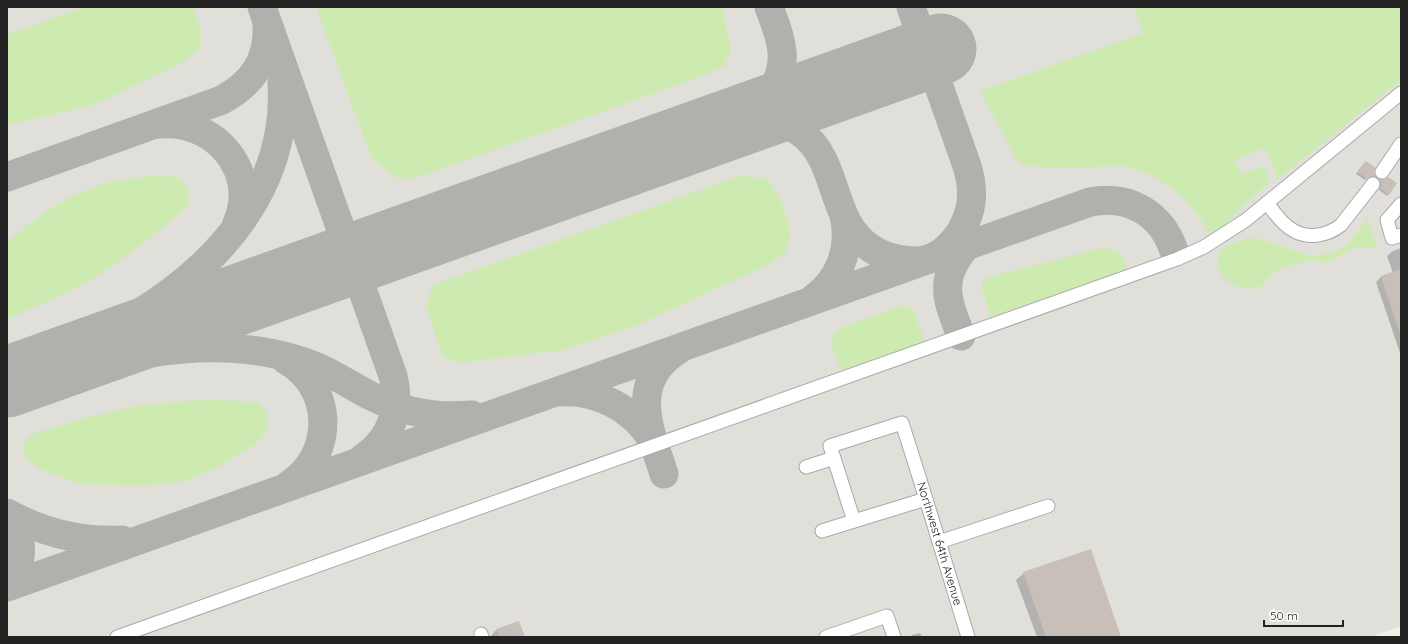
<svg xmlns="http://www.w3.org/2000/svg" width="1408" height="644" font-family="Quicksand,sans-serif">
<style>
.airport{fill:#e1dfda}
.grass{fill:#cdebb0}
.shadow{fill:#0003}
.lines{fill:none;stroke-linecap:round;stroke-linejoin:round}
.taxiway{stroke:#b1b0ac;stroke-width:29}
.runway{stroke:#b1b0ac;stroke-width:71}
.building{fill:#c7bfb8}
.minor-casing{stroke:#a9a9a9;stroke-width:15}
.minor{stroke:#fff;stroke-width:13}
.labels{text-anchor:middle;stroke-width:3;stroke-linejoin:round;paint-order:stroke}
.street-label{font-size:12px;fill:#222;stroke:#fff}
</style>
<rect width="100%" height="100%" fill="#f2efe9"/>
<polygon class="airport" points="7,7 1401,7 1401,626 1370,637 7,637"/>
<g class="grass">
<polygon points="84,7 193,7 201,31 200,48 180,64 93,105 7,125 7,35"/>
<polygon points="316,7 722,7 731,49 725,65 708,74 416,178 394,177 371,157"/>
<path d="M1134,7H1401V80L1278,179L1265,148L1235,160L1241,175L1263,166L1270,182C1261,190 1251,198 1242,207C1231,216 1225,232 1208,231L1198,215L1182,197L1169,186L1150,174L1124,166L1052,168L1024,165L1017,160L980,91L1143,33Z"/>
<polygon points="742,175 768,179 782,203 790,231 787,251 770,264 637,325 563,350 458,363 442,356 426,306 433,285"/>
<path d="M149,176C161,176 182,173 187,188C188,191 189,196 189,200C185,215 107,271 90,280C63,295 35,307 7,319V243C31,221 58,201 89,189C107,181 129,179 149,176Z"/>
<path d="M1367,219L1378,248H1353L1327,263L1312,260L1307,261C1298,264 1281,267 1274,272C1269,276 1266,282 1261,286C1249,294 1225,284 1220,272C1217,267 1217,261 1217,256L1222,248L1241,240L1257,238L1311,256L1332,253L1347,246Z"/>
<path d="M1102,248C1119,249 1122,254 1128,270L991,317L982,289L983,281L988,277Z"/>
<polygon points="900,306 908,307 914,311 925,342 842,372 833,349 831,338 836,332 843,327"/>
<polygon points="215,399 259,403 268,413 268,430 256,444 216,468 186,481 142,486 81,484 42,470 25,458 23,447 30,435 77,420 140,405"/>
</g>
<g class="shadow">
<polygon points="1364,163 1375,176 1373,178 1368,177 1365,180 1356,174"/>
<polygon points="1380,180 1396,183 1387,196 1379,190 1380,187 1378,181"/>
<polygon points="1401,248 1401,356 1376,282 1381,277 1393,273 1387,256 1393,251"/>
<polygon points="1024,573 1120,637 1037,637 1016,580"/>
<polygon points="497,629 524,637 490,637"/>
<polygon points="920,633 922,637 910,637 912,635"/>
</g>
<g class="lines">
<g class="taxiway">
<path d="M262,7L393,376C401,409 392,438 363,458"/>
<path d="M735,121C743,117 752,114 759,107C773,94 784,72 782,52C781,36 774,21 769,7"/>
<path d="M160,124C214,119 260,171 237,223"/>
<path d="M728,125C756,119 775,114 800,132C840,160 829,220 869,247C884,258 900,261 918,261C939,260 957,241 965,223C974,204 973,185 967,166L911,7"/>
<path d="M7,177L222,100C253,83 269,60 267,24"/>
<path d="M814,298C839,280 850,251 845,221"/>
<path d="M961,336C952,311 940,290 954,264C958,256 962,250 969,244"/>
<path d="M286,360C334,387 335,454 290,484"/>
<path d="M23,368C62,352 102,336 138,314C221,263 289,185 282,82"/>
<path d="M7,390C101,361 203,329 301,361C327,369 348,384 371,396C402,412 438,418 472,415"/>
<path d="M560,392C596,389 634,409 652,440"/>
<path d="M664,474C650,430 627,382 678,350"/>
<path d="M7,513C43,533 81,542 122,540"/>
<path d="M7,514C24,534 26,563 7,582"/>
<path d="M7,587L1090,202C1129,194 1162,214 1174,251"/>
</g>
<polyline class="runway" points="7,382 941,49"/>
</g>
<g class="building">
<polygon points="1366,161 1375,167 1374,172 1376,177 1370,176 1367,179 1357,172"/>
<polygon points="1388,177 1397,183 1389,195 1380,188 1381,185 1379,179 1385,179"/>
<polygon points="1401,269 1401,331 1399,331 1381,276"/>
<polygon points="1091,549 1121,637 1046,637 1023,572"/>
<polygon points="519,621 525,637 499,637 496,629"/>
</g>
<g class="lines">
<g class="minor-casing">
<g id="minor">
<polyline points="1382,172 1401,144"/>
<path d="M1267,203C1274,212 1281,223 1291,229C1307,240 1327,236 1341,225L1373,184"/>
<polyline points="1401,204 1387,220 1392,238 1401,235"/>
<polyline points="806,467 834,458"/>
<path id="s1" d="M926,499L854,521L830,446L902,423C925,494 946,565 968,637"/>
<polyline points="822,531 854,521"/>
<polyline points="939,542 1048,506"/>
<polyline points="481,634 482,637"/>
<polyline points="117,637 1177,259 1204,247 1246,220 1401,93"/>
<polyline points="826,637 887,616 894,637"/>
</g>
</g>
<use href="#minor" class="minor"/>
</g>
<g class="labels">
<g class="street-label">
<text dy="4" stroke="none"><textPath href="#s1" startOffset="356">Northwest 64th Avenue</textPath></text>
</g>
</g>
<rect width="1408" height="644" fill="none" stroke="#222222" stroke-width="16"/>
<path d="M1264 620v6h79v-6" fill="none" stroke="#222222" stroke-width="2"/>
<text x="1270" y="620" font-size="12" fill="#222222" stroke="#ffffff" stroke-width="3" paint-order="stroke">50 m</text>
</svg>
